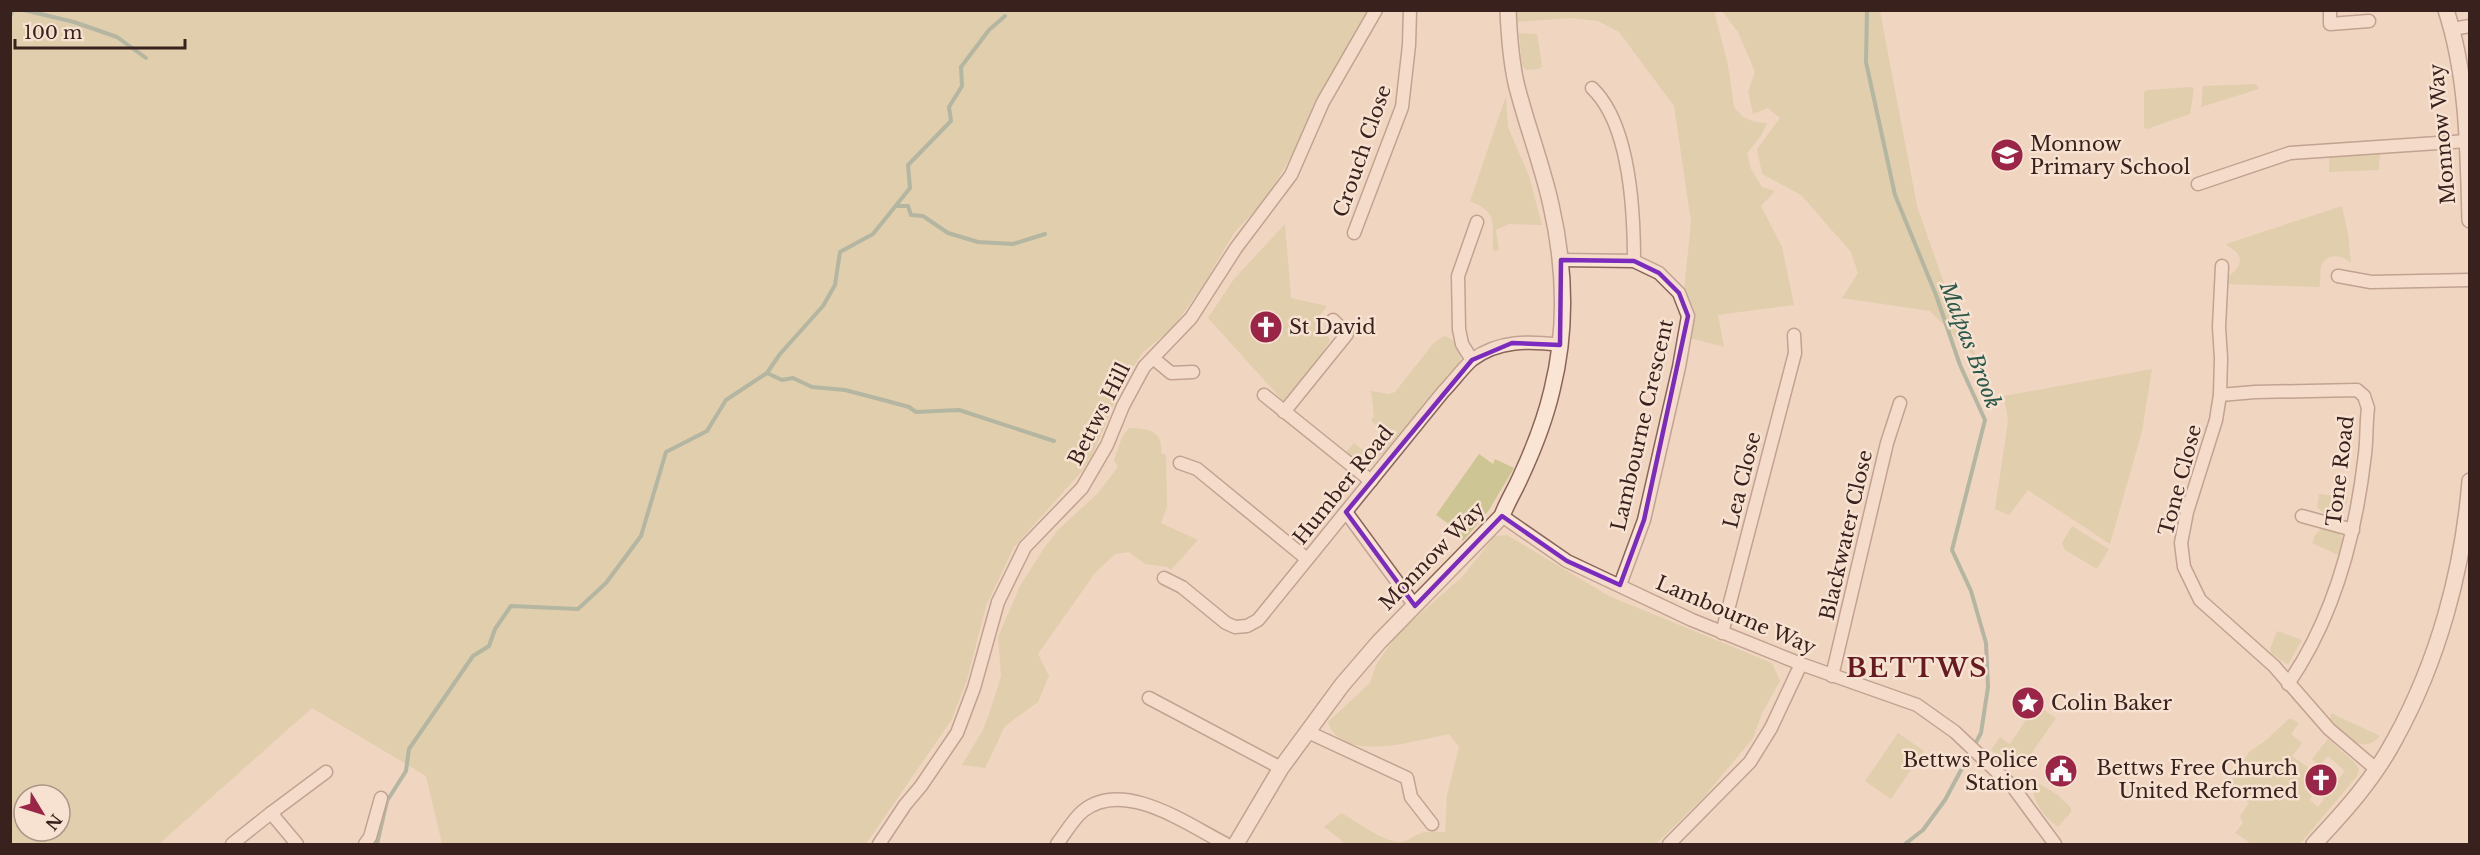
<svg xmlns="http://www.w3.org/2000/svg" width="2480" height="855" font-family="'Libre Baskerville',serif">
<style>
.green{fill:#cec594;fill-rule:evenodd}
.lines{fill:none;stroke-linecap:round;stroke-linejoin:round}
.stream{stroke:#6a907c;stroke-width:4}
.minor-casing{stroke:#8a6458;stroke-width:15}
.tertiary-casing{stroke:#8a6458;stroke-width:18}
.minor{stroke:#fae4d4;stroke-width:12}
.tertiary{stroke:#fae4d4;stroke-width:15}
.marked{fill:none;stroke:#7b2cbf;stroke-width:4.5;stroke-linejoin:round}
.labels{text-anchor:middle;stroke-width:5;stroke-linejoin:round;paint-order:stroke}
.street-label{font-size:20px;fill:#39221d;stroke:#f7e1d1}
.poi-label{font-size:20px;fill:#39221d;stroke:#f7e1d1;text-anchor:start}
.water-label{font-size:21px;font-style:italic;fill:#2b5949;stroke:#f7e1d1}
.district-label{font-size:26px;font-weight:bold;letter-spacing:1.5px;fill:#671a20;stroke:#f7e1d1}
</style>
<rect width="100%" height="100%" fill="#f0d5c1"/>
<g class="green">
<path d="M10,11H1368L1313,106L1296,148L1266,199L1234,233L1204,284L1172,329L1144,351L1124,380L1093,454L1083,470L1014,547L986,606L967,680L952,719L866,844H442L426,776L312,708L159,844H11ZM24,795H60V831H24Z"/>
<polygon points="1517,11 1714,11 1728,65 1734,107 1743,117 1755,122 1767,123 1761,136 1747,153 1751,169 1762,187 1775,191 1761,206 1782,247 1794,305 1718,315 1724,347 1690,338 1692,307 1684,290 1691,222 1674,106 1619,32 1598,21 1570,18 1517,22"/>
<polygon points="1722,11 1880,11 1917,206 1954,312 1978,360 1930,311 1842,298 1858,273 1851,252 1801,195 1762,174 1757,149 1780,118 1768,108 1753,114 1748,92 1755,72 1738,32"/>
<polygon points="1519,33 1537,34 1542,66 1539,69 1526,70 1522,66"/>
<polygon points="2256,84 2259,89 2201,107 2203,86"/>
<polygon points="2191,87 2194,89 2190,114 2147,129 2144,128 2144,92 2148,90"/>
<path d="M1506,96L1508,127L1529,176L1542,225L1509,224L1496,230L1499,250L1493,251C1491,222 1500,214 1470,201Z"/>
<polygon points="2380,153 2379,170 2329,172 2329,155"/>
<path d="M2342,206L2348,234L2351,263C2342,255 2326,252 2321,267C2319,274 2322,280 2319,287L2221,284C2228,275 2247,267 2237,253C2234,249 2229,248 2226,244Z"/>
<polygon points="1285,224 1291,298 1327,306 1317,319 1330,340 1315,365 1284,402 1208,318 1234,279"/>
<path d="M1444,336C1457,339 1463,352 1460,365L1384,457L1381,455L1370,467L1359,464L1345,453L1354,443L1367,453L1382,430L1371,421L1374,416L1371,391L1389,394L1395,392L1433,344Z"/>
<polygon points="2152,369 2142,431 2110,544 2028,490 2009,515 1995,509 2008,421 2004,396"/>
<path d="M1129,428C1147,428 1164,431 1161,453L1166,455L1167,507L1161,523L1198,540L1171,570L1167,567L1145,564L1129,552L1115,554L1095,573L1038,654L1049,676L1038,702L1005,726L985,768L962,765L983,730L989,714L1001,676L998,637L1020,586L1044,548L1058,530L1098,493L1118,467L1114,460L1122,437Z"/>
<polygon points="1479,454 1493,464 1495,459 1514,468 1489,510 1463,541 1449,524 1436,515"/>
<path d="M2319,494L2348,497L2342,517C2332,519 2324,515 2317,507Z"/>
<polygon points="2072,526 2109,549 2097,569 2065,550 2062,543"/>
<polygon points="2322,528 2340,534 2343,541 2340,556 2312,543 2315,535"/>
<path d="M1507,535L1609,596L1772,663L1780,681L1762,713L1753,738L1704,797L1656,844H1343L1340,839L1324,827L1341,813C1357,821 1382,842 1400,842C1409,841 1413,836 1421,833C1428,831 1438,832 1445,832L1447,795L1459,747L1449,734C1416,740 1342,765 1328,722L1370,683L1376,665L1397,634L1462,577L1495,536Z"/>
<polygon points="2277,631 2302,640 2288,665 2272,654 2270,649"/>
<polygon points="2036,705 2056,718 2024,764 2015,766 1991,750 2000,737 2010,744"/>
<path d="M2331,713L2380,736C2362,757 2344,734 2330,719Z"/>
<polygon points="2290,718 2299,723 2291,734 2302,743 2292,756 2316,773 2304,788 2312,796 2310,800 2318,807 2324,799 2319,794 2332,778 2337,781 2345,771 2328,756 2319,766 2312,759 2328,739 2356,764 2359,769 2357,776 2300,844 2248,844 2249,842 2235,833 2243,823 2240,816 2249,803 2239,796 2241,791 2230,783 2249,752 2265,741"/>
<polygon points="1898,733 1924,751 1891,799 1865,781"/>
<path d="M2035,781L2058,795L2071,808V812L2058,827C2045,819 2028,797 2035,781Z"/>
</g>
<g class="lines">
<g class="stream">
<polyline points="24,10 74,22 117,37 146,58"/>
<polyline points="1867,10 1866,62 1895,195 1936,295 1960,365 1985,420 1952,550 1971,591 1986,643 1988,687 1981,733 1945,800 1923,830 1905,844"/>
<polyline points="10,16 13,10"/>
<polyline points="897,206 908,206 911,215 923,216 948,233 978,242 1013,244 1045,234"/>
<polyline points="767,373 782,380 793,378 812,387 845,390 887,401 909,407 916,412 959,410 1054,441"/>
<polyline points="377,844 387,801 406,771 409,749 473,656 489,646 495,629 511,606 578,609 606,583 641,536 666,452 707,431 726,400 767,373 780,354 823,306 835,285 840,252 873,234 910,188 908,165 951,121 949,107 962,86 961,67 989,30 1005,16"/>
</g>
<g class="minor-casing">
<g id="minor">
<polyline points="2330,10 2330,24 2369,21"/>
<polyline points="2452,29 2470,26"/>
<path d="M1592,88C1630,124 1634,211 1634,261"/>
<polyline points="2198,184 2290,153 2467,141"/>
<polyline points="1354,233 1402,107 1409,45 1410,10"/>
<polyline points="1561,260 1634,261 1659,273 1679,293 1688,316 1679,367 1644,520 1620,585"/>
<polyline points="2222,266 2219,327 2221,358 2220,395 2216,420 2187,512 2181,543 2184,567 2200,600 2274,666 2329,729 2376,769"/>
<polyline points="2338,276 2371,282 2470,280"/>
<polyline points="1153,358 1171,373 1193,372"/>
<polyline points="1472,360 1462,344 1459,329 1458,276 1477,222"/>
<polyline points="1264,395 1371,481"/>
<path d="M2220,395L2255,392L2357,390L2364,396L2368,408C2366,423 2367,438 2365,454C2356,534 2335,616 2288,684"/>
<polyline points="1284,412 1347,334 1333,320"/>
<polyline points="1180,463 1197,469 1307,559"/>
<polyline points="1346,512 1415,606"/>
<polyline points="1502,516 1567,561 1692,620 1801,664 1917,705 1955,732 2013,787 2055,844"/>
<polyline points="2302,516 2353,530"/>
<path d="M1164,578L1182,587L1226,623L1235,627L1247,626L1258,620L1443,392C1453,382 1462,369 1472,360C1498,340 1530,341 1560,345"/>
<polyline points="1722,633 1795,353 1794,335"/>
<polyline points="1832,676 1887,443 1900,403"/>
<polyline points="1149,698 1281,768"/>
<polyline points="1308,732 1407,778 1411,797 1432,824"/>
<polyline points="232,844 271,813"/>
<polyline points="297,844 271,813 326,772"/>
<polyline points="365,844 370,837 381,798"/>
<polyline points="879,844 905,805 921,786 957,733 974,688 998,602 1025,547 1082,488 1107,445 1123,406 1144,367 1191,318 1236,248 1291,175 1323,102 1376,10"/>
<path d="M1057,844C1065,834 1073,819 1083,811C1124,778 1188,825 1226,844"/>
<polyline points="1669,844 1750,762 1771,728 1801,664"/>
</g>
</g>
<g class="tertiary-casing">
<g id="tertiary">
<path d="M2446,10C2468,77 2468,151 2470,220"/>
<path d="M1236,844L1281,768L1342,685L1379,642L1502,516C1507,502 1515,490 1521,476C1534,448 1545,420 1552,390C1567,330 1565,266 1551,205C1542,164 1526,124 1516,83C1511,60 1509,34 1508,10"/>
<path d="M2314,844C2344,812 2374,779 2395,739C2438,661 2463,570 2470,481"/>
</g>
</g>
<use href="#minor" class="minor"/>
<use href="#tertiary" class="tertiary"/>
</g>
<path d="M0 0H2480V855H0ZM1561,260L1634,261L1659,273L1679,293L1688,316L1644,520L1620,585L1567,561L1502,516L1415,606L1346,512L1472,360L1512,343L1560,345Z" fill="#f0d5c1" fill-opacity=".55" fill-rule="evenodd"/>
<path class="marked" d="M1561,260L1634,261L1659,273L1679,293L1688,316L1644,520L1620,585L1567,561L1502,516L1415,606L1346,512L1472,360L1512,343L1560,345Z"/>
<defs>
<g id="school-disc" transform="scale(1.725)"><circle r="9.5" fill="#9b2547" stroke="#f7e1d1"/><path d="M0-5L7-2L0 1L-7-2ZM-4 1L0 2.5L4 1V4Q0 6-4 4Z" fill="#fff"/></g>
<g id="church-disc" transform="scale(1.725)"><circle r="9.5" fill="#9b2547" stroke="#f7e1d1"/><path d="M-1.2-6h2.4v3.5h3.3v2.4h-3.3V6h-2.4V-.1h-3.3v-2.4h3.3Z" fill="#fff"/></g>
<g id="sight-disc" transform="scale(1.725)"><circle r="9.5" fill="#9b2547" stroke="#f7e1d1"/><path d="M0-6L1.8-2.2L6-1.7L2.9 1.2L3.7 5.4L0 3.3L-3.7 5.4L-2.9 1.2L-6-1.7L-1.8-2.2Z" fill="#fff"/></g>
<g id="civic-disc" transform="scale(1.725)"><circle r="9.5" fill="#9b2547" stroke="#f7e1d1"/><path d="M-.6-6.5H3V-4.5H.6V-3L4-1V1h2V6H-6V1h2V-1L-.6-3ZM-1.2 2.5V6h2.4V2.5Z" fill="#fff"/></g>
</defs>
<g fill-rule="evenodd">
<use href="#school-disc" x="2007" y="155"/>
<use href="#church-disc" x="1266" y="327"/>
<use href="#sight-disc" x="2028" y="703"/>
<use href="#civic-disc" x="2061" y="771"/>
<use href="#church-disc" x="2321" y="780"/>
</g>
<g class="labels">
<g class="street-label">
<text transform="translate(2442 134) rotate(-95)" y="7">Monnow Way</text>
<text transform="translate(1362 151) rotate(-71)" y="7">Crouch Close</text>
<text transform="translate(1099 414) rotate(-63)" y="7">Bettws Hill</text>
<text transform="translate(1642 425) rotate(-77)" y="7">Lambourne Crescent</text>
<text transform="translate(2340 471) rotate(-83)" y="7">Tone Road</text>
<text transform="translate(1742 480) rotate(-76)" y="7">Lea Close</text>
<text transform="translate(2180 480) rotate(-75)" y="7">Tone Close</text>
<text transform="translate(1343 485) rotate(-51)" y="7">Humber Road</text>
<text transform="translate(1846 535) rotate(-77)" y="7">Blackwater Close</text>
<text transform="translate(1432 556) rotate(-46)" y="7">Monnow Way</text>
<text transform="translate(1736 615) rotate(23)" y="7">Lambourne Way</text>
</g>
<g class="poi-label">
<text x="2030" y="151">Monnow<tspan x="2030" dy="23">Primary School</tspan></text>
<text x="1289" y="334">St David</text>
<text x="2051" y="710">Colin Baker</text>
<text x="2038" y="767" text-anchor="end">Bettws Police<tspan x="2038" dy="23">Station</tspan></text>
<text x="2298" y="775" text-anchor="end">Bettws Free Church<tspan x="2298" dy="23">United Reformed</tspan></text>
</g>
<g class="water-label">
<text transform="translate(1970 345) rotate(69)" y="7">Malpas Brook</text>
</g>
<g class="district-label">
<text x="1917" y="677">BETTWS</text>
</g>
</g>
<rect width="2480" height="855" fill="none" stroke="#39221d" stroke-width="24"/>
<g transform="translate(42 813) rotate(128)"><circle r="28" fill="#f7e1d1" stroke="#ab9589" stroke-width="1.5"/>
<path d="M0-4.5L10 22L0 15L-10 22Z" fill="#9b2547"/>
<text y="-9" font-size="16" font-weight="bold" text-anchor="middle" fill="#39221d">N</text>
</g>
<path d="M15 39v9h170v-9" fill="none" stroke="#39221d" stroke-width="3"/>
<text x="24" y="39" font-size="18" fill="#39221d" stroke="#f7e1d1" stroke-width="4.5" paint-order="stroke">100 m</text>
</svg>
